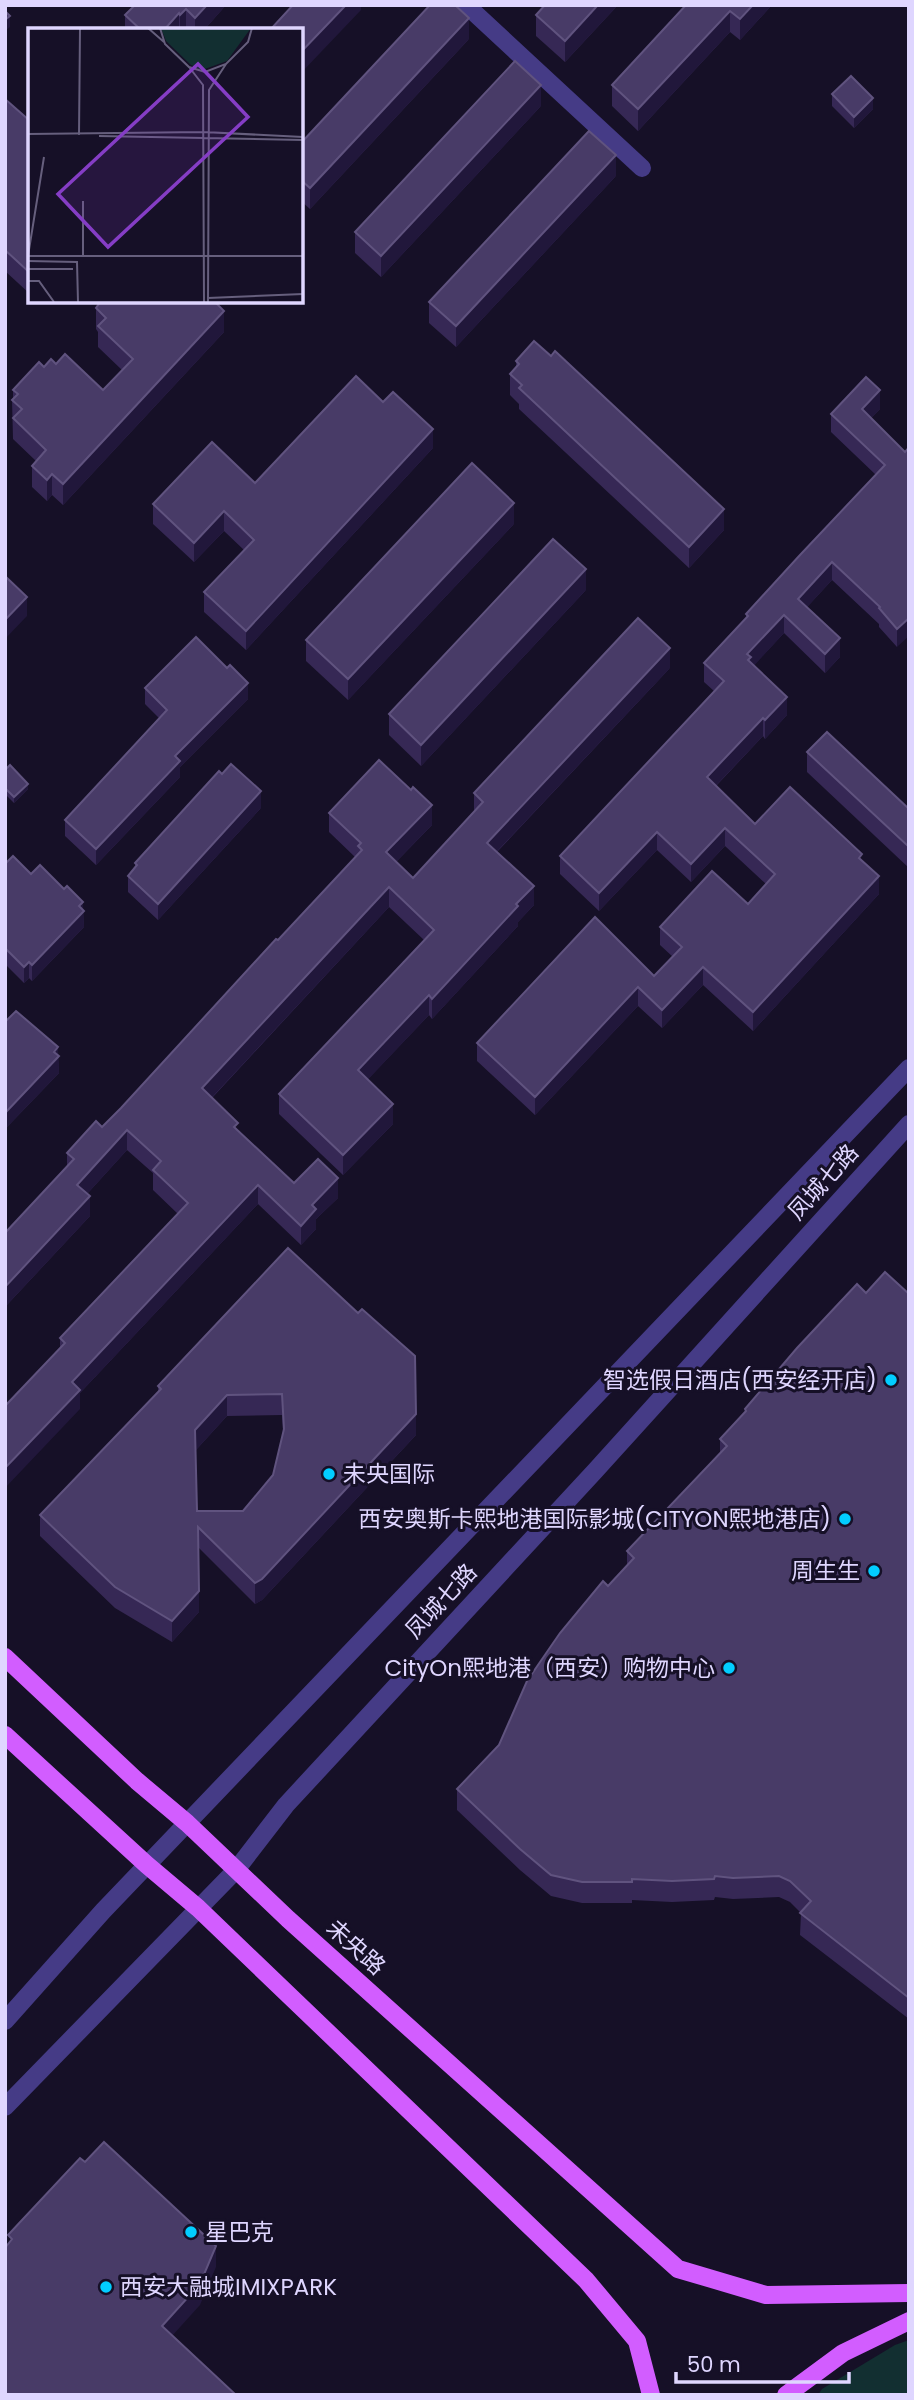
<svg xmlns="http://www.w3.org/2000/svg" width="914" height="2400" font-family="Poppins,'Noto Sans SC',sans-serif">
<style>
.green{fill:#122f31}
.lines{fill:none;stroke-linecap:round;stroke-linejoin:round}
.minor{stroke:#453b86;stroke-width:18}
.major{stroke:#d25dff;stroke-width:18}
.wall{fill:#362855;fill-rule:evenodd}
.shaded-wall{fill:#21173b}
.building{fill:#483b67;stroke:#60537f;stroke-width:2;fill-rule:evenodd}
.poi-dot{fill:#02cdff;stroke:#161027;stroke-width:2.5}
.labels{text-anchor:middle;stroke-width:6;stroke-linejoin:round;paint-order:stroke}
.street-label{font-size:23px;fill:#dfd6ff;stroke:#161027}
.poi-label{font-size:23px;fill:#dfd6ff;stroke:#161027;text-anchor:end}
.inset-road{fill:none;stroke:#665f7d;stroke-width:2}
.view{fill:#853dc5;fill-opacity:0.15;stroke:#853dc5;stroke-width:3.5}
.inset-edge{fill:none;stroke:#dfd6ff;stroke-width:3.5}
</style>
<rect width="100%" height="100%" fill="#161027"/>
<polygon class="green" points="909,2340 909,2395 818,2395 822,2389 895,2345"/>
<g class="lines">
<g class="minor">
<polyline points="466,5 642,168"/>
<polyline points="5,2021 103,1911 909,1068"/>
<polyline points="5,2107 236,1870 286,1805 595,1471 909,1124"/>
</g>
<g class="major">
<polyline points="5,1657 137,1781 187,1823 288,1919 678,2269 766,2295 909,2293"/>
<polyline points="5,1735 147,1865 198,1908 586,2280 637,2341 651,2395"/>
<polyline points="786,2395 843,2353 909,2321"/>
</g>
</g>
<g class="wall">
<polygon points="226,5 204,30 125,30 125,15"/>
<polygon points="618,5 565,62 536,36 536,15"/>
<polygon points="686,5 772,5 740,40 730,32 638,131 612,106 612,85"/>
<polygon points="469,39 310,209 301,201 301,143"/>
<polygon points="832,94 873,109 854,128 832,106"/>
<polygon points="5,99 30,121 30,294 5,271"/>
<polygon points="541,106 381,277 355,253 355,232"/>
<polygon points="616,176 456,347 429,323 429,302"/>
<polygon points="98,301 191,301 224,332 63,505 52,495 47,501 32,487 32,466 36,461 13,439 12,400 13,399 13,390 44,367 56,364 103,390 122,370 98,347 98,332 96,329 96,308 98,306"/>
<polygon points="516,361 724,530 689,568 519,409 519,404 510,395 510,374 516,367"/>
<polygon points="880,409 871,418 905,452 897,647 879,627 879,624 832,580 807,607 840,657 825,673 784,633 754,665 787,715 765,739 763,736 716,786 755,824 862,860 879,894 753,1031 703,985 662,1028 638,1006 535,1115 477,1061 477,1043 654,976 673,957 660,945 660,927 748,904 766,884 725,846 691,882 657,850 599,911 560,874 560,856 714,691 704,682 704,663 746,618 746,614 876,475 831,432 831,414"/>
<polygon points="433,448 246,650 204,612 204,592 244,550 224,531 194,562 153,524 153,504"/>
<polygon points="514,524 348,700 306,661 306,640"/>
<polygon points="586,590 421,766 389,735 389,714"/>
<polygon points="670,668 497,852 534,905 518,922 518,926 432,1019 429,1015 368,1079 393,1124 343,1175 279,1114 279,1094 424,940 389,907 212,1098 238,1130 294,1183 338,1198 316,1219 316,1229 301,1245 258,1204 80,1393 80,1409 60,1348 60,1338 178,1214 153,1190 153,1173 127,1150 87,1194 90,1216 5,1307 5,1233 67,1167 67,1153 102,1127 121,1108 355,857 329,832 329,813 432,825 396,862 413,878 474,812 474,793"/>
<polygon points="145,688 248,699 180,767 180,777 96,865 65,836 65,820 159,718 145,704"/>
<polygon points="807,752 909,809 909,868 807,772"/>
<polygon points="5,770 28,789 14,803 5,794"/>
<polygon points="261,808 158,920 128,892 128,876 135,868 135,863"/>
<polygon points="5,864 31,874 83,910 84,927 32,981 29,978 24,983 5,964"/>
<polygon points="5,1019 58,1056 59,1073 7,1127 5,1126"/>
<path d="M288,1248L416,1435L262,1600L255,1604L199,1548V1612L172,1642L115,1608L40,1536V1515L158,1392V1386ZM282,1415L283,1433L273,1475L243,1511H197L195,1451L227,1416Z"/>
<polygon points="866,1293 909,1294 909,2019 800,1935 801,1913 790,1902 779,1897 733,1899 715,1897 714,1900 672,1902 632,1900 632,1903 582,1903 551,1896 520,1870 457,1810 457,1789 499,1745 608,1586 627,1565 627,1551 720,1454 720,1439"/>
</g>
<g class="shaded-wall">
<polygon points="207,5 226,5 204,30 195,30 195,18"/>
<polygon points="346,5 361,5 361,10 301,73 301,52"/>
<polygon points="598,5 618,5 565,62 565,41"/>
<polygon points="753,5 772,5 740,40 740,19"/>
<polygon points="186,9 186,30 180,30 180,15"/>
<polygon points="730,11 730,32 638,131 638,109"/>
<polygon points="179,13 179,30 164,30"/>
<polygon points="10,16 10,27 5,31 5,20"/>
<polygon points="469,18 469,39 310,209 310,188"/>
<polygon points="541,85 541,106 381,277 381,256"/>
<polygon points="873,98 873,109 854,128 854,117"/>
<polygon points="616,155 616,176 456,347 456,326"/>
<polygon points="224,311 224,332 63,505 63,484"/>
<polygon points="880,390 880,409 862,427 862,409"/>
<polygon points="433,429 433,448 246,650 246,631"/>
<polygon points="52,474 52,495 47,501 47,480"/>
<polygon points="514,503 514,524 348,700 348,679"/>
<polygon points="724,509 724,530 689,568 689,547"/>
<polygon points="224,511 224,531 194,562 194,543"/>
<polygon points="832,562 832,580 798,617 798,599"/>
<polygon points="586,569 586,590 421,766 421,745"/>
<polygon points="27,597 27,616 5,639 5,620"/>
<polygon points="784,615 784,633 751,669 747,654"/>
<polygon points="909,618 909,636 897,647 897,629"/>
<polygon points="840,638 840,657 825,673 825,654"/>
<polygon points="670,648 670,668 487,862 487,843"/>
<polygon points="248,683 248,699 180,767 180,777 96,865 96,849 175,756"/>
<polygon points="787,697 787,715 765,739 765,720"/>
<polygon points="763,718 763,736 707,795 707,777"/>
<polygon points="28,784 28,789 14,803 14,797"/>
<polygon points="261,791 261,808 158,920 158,904"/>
<polygon points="432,805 432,825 386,872 386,852"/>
<polygon points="725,828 725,846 691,882 691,864"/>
<polygon points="657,832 657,850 599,911 599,893"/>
<polygon points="879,876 879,894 753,1031 753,1012"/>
<polygon points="534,886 534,905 518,922 518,926 432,1019 432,999"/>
<polygon points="389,887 389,907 202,1108 202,1088"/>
<polygon points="83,902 84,927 32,981 32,965"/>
<polygon points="29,962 29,978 24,983 24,967"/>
<polygon points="703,967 703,985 662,1028 662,1010"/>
<polygon points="638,987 638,1006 535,1115 535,1097"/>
<polygon points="429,995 429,1015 358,1090 358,1070"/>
<polygon points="58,1047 59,1073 7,1127 7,1111"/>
<polygon points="393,1104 393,1124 343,1175 343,1155"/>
<polygon points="127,1130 127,1150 77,1205 77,1185"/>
<polygon points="338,1178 338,1198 316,1219 316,1229 301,1245 301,1226 312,1205"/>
<polygon points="258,1185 258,1204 80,1393 80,1409 5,1488 5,1468 72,1382"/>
<polygon points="90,1196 90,1216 5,1307 5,1287"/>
<polygon points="227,1395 227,1416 195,1451 195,1430"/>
<polygon points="416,1414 416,1435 262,1600 255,1604 255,1583"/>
<polygon points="199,1591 199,1612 172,1642 172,1621"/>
<polygon points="216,2246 216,2267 200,2305 162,2347 162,2326"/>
</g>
<g class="building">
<polygon points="135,5 207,5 195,18 186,9 180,15 179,13 164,30 141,30 125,15"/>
<polygon points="293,5 346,5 301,52 301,30 270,30"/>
<polygon points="430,5 455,5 469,18 310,188 301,180 301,143"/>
<polygon points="545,5 598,5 565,41 536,15"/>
<polygon points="686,5 753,5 740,19 730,11 638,109 612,85"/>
<polygon points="5,11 10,16 5,20"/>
<polygon points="515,61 541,85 381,256 355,232"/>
<polygon points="851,76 873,98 854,117 832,94"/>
<polygon points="5,99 30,121 30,273 5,250"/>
<polygon points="589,131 616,155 456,326 429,302"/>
<polygon points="101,301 191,301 192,302 193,301 214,301 224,311 63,484 52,474 47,480 32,466 46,450 13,418 22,409 12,400 18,394 13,390 39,362 44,367 51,359 56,364 65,354 103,390 133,359 98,326 106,318 96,308"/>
<polygon points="534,341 551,356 555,351 724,509 689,547 519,388 522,385 510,374 519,364 516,361"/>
<polygon points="356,376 383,402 393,392 433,429 246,631 204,592 254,540 224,511 194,543 153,504 212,442 255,483"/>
<polygon points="866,377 880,390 862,409 905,452 909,447 909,618 897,629 879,608 880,607 832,562 798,599 840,638 825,654 784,615 747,654 751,657 748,660 787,697 765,720 763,718 707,777 755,824 790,787 862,854 859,858 879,876 753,1012 703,967 662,1010 638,987 535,1097 477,1043 595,917 654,976 682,947 660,927 712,871 748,904 775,874 725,828 691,864 657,832 599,893 560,856 724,681 704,663 748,616 746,614 800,555 885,465 831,414"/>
<polygon points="472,463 514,503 348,679 306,640"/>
<polygon points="553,539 586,569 421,745 389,714"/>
<polygon points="5,576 27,597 5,620"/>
<polygon points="638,618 670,648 487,843 534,886 516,904 518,906 432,999 429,995 358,1070 393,1104 343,1155 279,1094 434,930 389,887 202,1088 238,1123 234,1127 294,1183 318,1159 338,1178 312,1205 316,1209 301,1226 258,1185 72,1382 80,1390 5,1468 5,1406 65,1343 60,1338 188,1203 153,1170 161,1161 127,1130 77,1185 90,1196 5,1287 5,1233 74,1159 67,1153 96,1121 102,1127 121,1108 276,939 278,940 362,850 358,846 361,843 329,813 379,760 411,790 413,787 432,805 386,852 413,878 483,802 474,793"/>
<polygon points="196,637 227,668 230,665 248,683 175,756 180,761 96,849 65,820 167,710 145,688"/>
<polygon points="827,732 909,809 909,847 807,752"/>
<polygon points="231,764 261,791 158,904 128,876 137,865 135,863 219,771 222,774"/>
<polygon points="10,765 28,784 14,797 5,788 5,770"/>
<polygon points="13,856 31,874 40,865 64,889 67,886 83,902 79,906 84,911 32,965 29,962 24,967 5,948 5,864"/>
<polygon points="16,1011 58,1047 54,1052 59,1056 7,1111 5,1109 5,1019 7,1020"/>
<path d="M288,1248L358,1313L362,1309L415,1356L416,1414L262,1579L255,1583L198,1527L199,1591L172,1621L115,1587L40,1515L161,1389L158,1386ZM282,1394L284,1429L273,1475L243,1511H197L195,1430L227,1395Z"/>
<polygon points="885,1272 909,1294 909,1998 800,1913 811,1901 790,1881 779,1876 733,1878 715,1876 714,1879 672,1881 632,1879 632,1882 582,1882 551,1875 520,1849 457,1789 499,1745 527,1681 560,1633 603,1581 608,1586 634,1558 627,1551 727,1446 720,1439 746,1411 745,1409 797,1348 857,1284 866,1293"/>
<polygon points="104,2142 216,2246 200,2284 162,2326 236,2395 5,2395 5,2248 12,2239 8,2235 80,2158 85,2162"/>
</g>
<g class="poi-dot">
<circle cx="891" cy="1380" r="7"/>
<circle cx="329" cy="1474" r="7"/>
<circle cx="845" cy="1519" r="7"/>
<circle cx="874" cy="1571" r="7"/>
<circle cx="729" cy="1668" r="7"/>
<circle cx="191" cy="2232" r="7"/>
<circle cx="106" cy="2287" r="7"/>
</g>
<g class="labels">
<g class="street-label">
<text transform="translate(823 1182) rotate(-48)" y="8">凤城七路</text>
<text transform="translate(441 1601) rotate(-47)" y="8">凤城七路</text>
<text transform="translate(356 1947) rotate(42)" y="8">未央路</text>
</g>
<g class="poi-label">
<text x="877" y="1388">智选假日酒店(西安经开店)</text>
<text x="343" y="1482" text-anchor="start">未央国际</text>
<text x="831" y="1527">西安奥斯卡熙地港国际影城(CITYON熙地港店)</text>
<text x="860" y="1579">周生生</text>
<text x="715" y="1676">CityOn熙地港（西安）购物中心</text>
<text x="205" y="2240" text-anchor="start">星巴克</text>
<text x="120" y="2295" text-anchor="start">西安大融城IMIXPARK</text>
</g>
</g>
<g transform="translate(28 28)">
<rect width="275" height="275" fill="#161027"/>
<path d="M133,0H223L199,33L174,42L163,37L138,13Z" fill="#122f31"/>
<path class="inset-road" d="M120,0L136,14M132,0L137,16L161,39L177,44L198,36L220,14L224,0M161,39L175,57L176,274M0,106L176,104L275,109M51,107L52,0M71,108L275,112M16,129L0,228H275M55,173V228M0,233L49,234L50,274M0,241H45M0,253H11L26,274M180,270L275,266M180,274L181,62L198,36"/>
<path class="view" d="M170,36L220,89L80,219L30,166Z"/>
<rect width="275" height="275" class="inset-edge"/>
</g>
<rect width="914" height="2400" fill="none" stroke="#dfd6ff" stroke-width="14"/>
<path d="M676 2372v10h173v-10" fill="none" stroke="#dfd6ff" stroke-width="3.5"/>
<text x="687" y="2372" font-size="21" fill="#dfd6ff" stroke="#161027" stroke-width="5" paint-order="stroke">50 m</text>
</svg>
